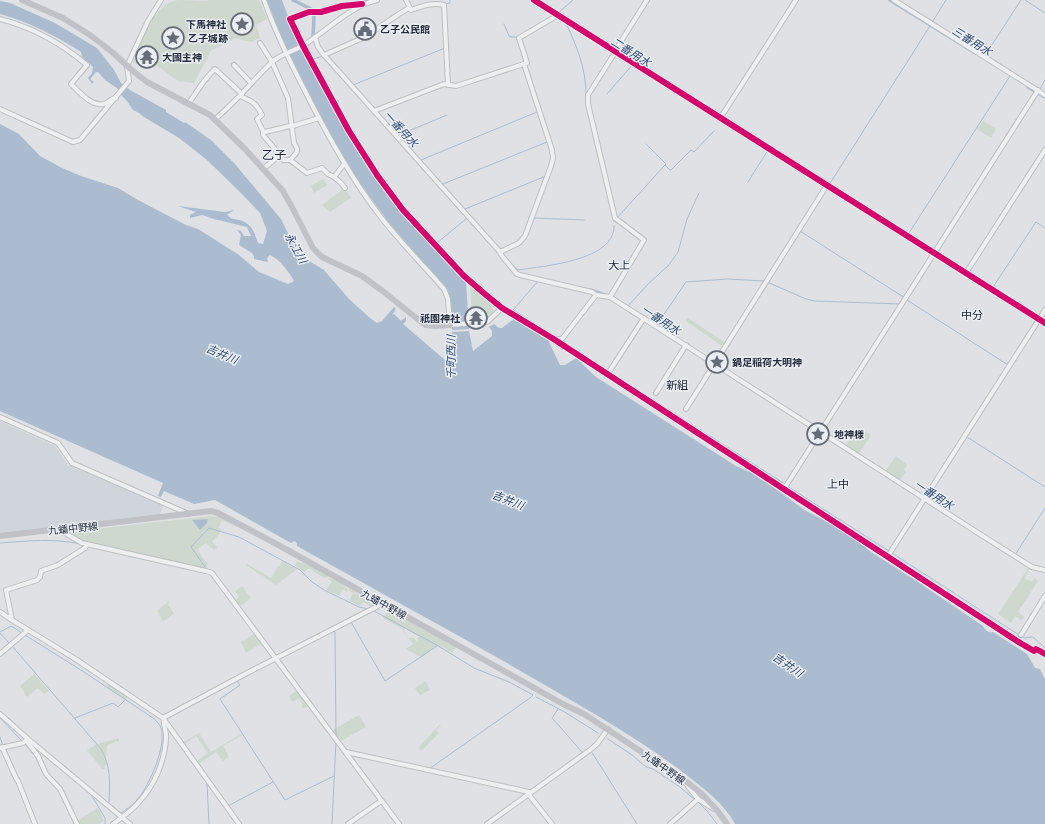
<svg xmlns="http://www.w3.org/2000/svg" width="1045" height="824" font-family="Rubik,'Noto Sans JP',sans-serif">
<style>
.built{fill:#d0d4db}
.green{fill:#ced8cf;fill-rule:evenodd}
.water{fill:#abbcd1}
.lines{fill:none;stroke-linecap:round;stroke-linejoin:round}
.stream{stroke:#abbcd1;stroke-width:1}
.canal{stroke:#abbcd1;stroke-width:3.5}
.street-casing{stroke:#bdbfc2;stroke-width:6}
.street{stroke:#eeeff1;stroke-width:4}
.secondary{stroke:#c0c2c7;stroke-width:6}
.cycleway-casing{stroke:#ebeff5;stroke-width:8}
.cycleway{stroke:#d6006c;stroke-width:6}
.labels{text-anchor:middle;stroke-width:3;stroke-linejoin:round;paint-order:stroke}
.poi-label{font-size:10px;font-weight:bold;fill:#252d3e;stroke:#ebeff5;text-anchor:start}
.street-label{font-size:10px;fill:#252d3e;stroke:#ebeff5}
.water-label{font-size:11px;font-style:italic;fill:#2e4a73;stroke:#ebeff5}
.neighbourhood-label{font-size:11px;fill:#181f2e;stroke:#ebeff5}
.quarter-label{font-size:12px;fill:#181f2e;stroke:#ebeff5}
</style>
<rect width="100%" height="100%" fill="#dfe1e4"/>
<polygon class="built" points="0,421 55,446 68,465 164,505 159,516 0,534"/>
<g class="green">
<path d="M182,0L206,1L209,0H259L267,19L256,25L260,38L250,42L235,38L211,51L194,83L178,81L159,67L133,63C140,44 151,9 173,1C175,0 179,0 182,0Z"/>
<polygon points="983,121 996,129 991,138 977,129"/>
<polygon points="323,179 327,185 314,193 311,186"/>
<polygon points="345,188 351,198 330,212 322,205"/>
<polygon points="470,284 492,304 494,312 486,318 481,318 480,313 472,314"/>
<polygon points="688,318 724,342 727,342 725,345 723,344 722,346 686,321"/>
<polygon points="858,427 871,435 858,455 845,447"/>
<polygon points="896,456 907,465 904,470 906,472 899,481 885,472"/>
<polygon points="216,515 242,527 235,526 222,520 218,528 221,529 220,533 212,542 217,547 217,548 214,550 206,543 197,549 205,561 208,563 206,569 82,541 67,532 213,516 217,517"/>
<polygon points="282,561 297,569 276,585 246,565 247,564 271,578 278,566 280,566"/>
<path d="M297,562C309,562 319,573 331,576L324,578L309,568L304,572L295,565Z"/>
<polygon points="1029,567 1030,568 1024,578 1032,582 1035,578 1038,581 1018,612 1024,617 1021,620 1015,616 1011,623 998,614"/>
<path d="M327,578C334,578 345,584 348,591L347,592L343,589L339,596L326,590L332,581Z"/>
<polygon points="242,586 251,598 239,607 235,601 239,597 235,591"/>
<polygon points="348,586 355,591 354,594 356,593 372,601 375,605 372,607 363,602 360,606 349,601 353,593 349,591"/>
<polygon points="170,600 168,605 174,613 163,622 157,611"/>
<path d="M382,605L454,646L455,648L452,653L438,645L421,657L406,649L413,644L403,630V629L383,618L388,610L382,609L380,610L377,608ZM405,629L420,637H418L417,639L418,640L417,641L414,638H409L403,631Z"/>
<polygon points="255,633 262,643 246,653 241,642"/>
<polygon points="34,674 49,691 44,694 38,688 27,697 20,686"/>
<polygon points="425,681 430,690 420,695 415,688"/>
<polygon points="109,683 128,696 126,700 107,687"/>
<polygon points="298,690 309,706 302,708 302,703 299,698 292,702 289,696"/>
<polygon points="359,715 366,727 339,742 331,731"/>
<polygon points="439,725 441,726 436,730 439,733 421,751 418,748"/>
<path d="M199,733L211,752L241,734L242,735L223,746L229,757L223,761L216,752L197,765L182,743ZM196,736L208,753L197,761L185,744Z"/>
<polygon points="119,738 119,741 107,745 106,757 98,744"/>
<polygon points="97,744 104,755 107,765 104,766 105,769 102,769 87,750"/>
<polygon points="98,808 104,821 99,824 78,824 77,821"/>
</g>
<g class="water">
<polygon points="266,0 282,0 289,19 377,177 402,212 466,281 469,329 452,330 450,300 445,288 390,224 351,171 331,136 287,51"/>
<path d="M0,1L10,3L55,23L97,48L114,70L121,83L130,90L166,110V112L184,123L185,122L211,140L234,163L281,219L295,248L301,256L324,270L349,299L370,318L377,323L382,321L394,307L396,309L392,315L394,314L401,321L406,317V321L403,324L452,366V343H453L452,332L469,331L473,351L492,336V331L489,327L494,324L499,328H502L514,319L548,340L560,365H565L576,358L596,377L736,466L752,473L777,490L806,511L832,524L860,542L871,552L918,582L983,626C985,630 988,633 993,632L1027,654L1035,668L1040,669L1045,679V824H735C724,804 707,791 689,777C660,754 629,735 598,716C499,657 397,602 297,546V543L294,541L291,543L215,500L194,504L164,491L161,497L158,496L163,483L0,411V124L19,134L40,156L62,168L81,176L118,188L138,200L159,211L186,225L198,229L239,255L259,272L288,284L294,281C288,271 281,260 270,255L267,258L268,262L254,259V256L252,253L239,245L241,235L237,230L241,231L244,236H251L247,227L214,219L202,215L190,218V215L196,212L178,206L225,212L234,210L227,215C231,219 234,219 239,220C251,223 254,231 258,243L263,244L267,231L260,213L243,195L207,160L179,138L144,117L139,113L133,110L127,101L122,96L117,88L105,80L98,72H96L91,78V80L94,82L92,84L88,78L92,73L93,67L82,57L81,52C56,36 29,22 0,14Z"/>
<polygon points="208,519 207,523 200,530 192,520"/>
</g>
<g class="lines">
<g class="stream">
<polyline points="1025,0 1045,13"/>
<polyline points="445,4 450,3 450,0"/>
<polyline points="558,13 573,0"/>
<polyline points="933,21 946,0"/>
<path d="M567,23V25C577,47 586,69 586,94"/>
<polyline points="504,24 509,36 511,37 518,37"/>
<polyline points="986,54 1021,0"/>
<polyline points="314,59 323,56"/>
<polyline points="353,85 445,48"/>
<polyline points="1040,89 1045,80"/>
<polyline points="607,94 633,64"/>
<polyline points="399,135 447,115"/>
<polyline points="646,144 666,164 665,165 670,170 671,170 691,150 694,152 714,131"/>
<polyline points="421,160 537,112"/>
<polyline points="748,182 768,150"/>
<polyline points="443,184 547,142"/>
<polyline points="829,185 930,26"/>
<polyline points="465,209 546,176"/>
<polyline points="533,218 585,220"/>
<polyline points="617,218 665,165"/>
<polyline points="614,220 614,222"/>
<polyline points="800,231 905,298"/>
<polyline points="909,233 1010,76"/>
<polyline points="437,243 467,218"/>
<path d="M504,256L518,270C543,266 615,261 614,226"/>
<polyline points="538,281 513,310 556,337"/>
<polyline points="767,282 806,299 815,301 900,304"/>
<polyline points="993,287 1036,222 1045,228"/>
<polyline points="907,300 1008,365"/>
<polyline points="628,306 649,283 668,266 678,252 687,219 699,193"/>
<polyline points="658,323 686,282 727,279 764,281"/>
<polyline points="573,348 606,370"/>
<polyline points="611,373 785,484"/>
<polyline points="967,437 1045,487"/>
<polyline points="787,486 889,551"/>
<polyline points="927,498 956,454"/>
<path d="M0,543C30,541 51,538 81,544"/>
<polyline points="892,553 1019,635"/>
<polyline points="1015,555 1045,508"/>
<polyline points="205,567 191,547 209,528 239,537 300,570 312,582 326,591 359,607 368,609"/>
<polyline points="374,611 440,647 474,668 509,682 533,695 530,698 429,769"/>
<polyline points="351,622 385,681 437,646"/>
<polyline points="334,631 335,632 336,735"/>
<polyline points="0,632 11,626 22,633"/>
<polyline points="0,633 9,643"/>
<path d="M25,635L84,672L153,718C158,722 162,727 162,733C164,752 148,788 136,801C132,806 126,809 121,813"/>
<polyline points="1021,636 1024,638 1033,637 1045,648"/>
<path d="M12,646L101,749C111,766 110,783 109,802"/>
<polyline points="66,656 79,664"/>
<polyline points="279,659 301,648"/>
<polyline points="237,681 240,685 220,699 285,800 334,776"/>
<polyline points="536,697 563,711 598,733"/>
<polyline points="195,703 203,699"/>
<polyline points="558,709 552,718 583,753"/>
<polyline points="0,718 22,741"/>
<polyline points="75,718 113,703 118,707 125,700"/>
<polyline points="0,737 3,746"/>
<polyline points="608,739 632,755 646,767 653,769 680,787 694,799 694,800"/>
<polyline points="24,743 35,756 46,778 55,787"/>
<polyline points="591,751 637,824"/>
<polyline points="207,783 209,824"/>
<polyline points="531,795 555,824"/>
<polyline points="92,796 105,818 105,824"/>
<polyline points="698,802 707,811 717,824"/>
<polyline points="228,806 273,782"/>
<polyline points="332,824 336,741"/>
</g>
<g class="canal">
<polyline points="293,0 315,11"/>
<polyline points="890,0 974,52"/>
<polyline points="350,4 368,0"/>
<polyline points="313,36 314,16"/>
<polyline points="1028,87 1045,97"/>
<polyline points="590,290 605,295"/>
</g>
<g class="street-casing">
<g id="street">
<path d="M264,0C275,31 289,60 304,89C326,133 350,177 380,216C400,242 423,265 444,289L448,299L450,325L487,322L502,308"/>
<path d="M406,0L411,10C423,6 431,2 444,5L448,85"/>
<polyline points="534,0 1045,323"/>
<polyline points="894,0 1045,95"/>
<polyline points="362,4 342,6 321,12 309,12 290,19 303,46 349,131 377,175 403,210 464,276 486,295 502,308 552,338 1017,641 1034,651 1036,649 1045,654"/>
<path d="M0,19C31,27 62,44 87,65L71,84C78,91 92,107 104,104C109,103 111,98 116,98"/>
<polyline points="315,37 318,47 324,55 500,252 502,256 517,274 520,275 592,292 596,295 610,297 986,538 1032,567 1045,570"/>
<path d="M260,43L272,62L288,98L294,143C300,152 297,152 290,160L307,173L322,168L328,174L334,177L344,164"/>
<polyline points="615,51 647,0"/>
<polyline points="324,55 365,37 399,14 409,8"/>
<polyline points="234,65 251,83"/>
<path d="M240,96C252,101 256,103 262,115L257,119L263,131V135L280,155"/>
<path d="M189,103C197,91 204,79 215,69L242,94"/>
<polyline points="0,109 73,142 80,140 129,81 127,66 148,21 161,0"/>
<polyline points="374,111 444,84 456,86 527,63 519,38 558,15"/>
<polyline points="721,117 796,0"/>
<path d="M215,119C236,102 252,81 272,62C281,54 294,51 304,45C328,30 350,6 377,0"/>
<polyline points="263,131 265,132 290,126 293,126 319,118"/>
<polyline points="263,169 280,155 283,160 290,160"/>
<polyline points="334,177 341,183 345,188"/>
<polyline points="500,252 519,243 525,236 551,166 553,158 552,150 524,64"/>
<polyline points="966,273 1045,150"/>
<polyline points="610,297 644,240 615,218 588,104 588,95 616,51"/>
<polyline points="554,339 562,339 596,295"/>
<polyline points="602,372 609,372 644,318"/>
<polyline points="656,393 686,345"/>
<polyline points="686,409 827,185"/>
<polyline points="0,417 58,443 72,463 182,511 188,514"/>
<polyline points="784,489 1038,90"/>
<polyline points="61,529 63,532 82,543 206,571 212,573 399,824"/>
<polyline points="87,544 85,548 58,565 41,571 40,577 37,580 6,590 12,620 77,660 163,718 239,824"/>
<polyline points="888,556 1045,310"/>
<polyline points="0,612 12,620"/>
<polyline points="1021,635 1045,596"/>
<polyline points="0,654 28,630"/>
<polyline points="0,714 28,739 130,824"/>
<polyline points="163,718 247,673 378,606 380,602"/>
<polyline points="2,747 16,778 18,781 35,824"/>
<polyline points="0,748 23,743 28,739 28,743 38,756 46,774 60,789 77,824"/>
<polyline points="346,752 529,792"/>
<polyline points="684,781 698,799 714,809"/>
<polyline points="529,795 552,824"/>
<path d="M113,824C122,817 132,811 139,802C154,786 165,761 166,738C167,732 163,726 164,720"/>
<polyline points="348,824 381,801"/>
<polyline points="487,824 590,750 597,744 608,729"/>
<polyline points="670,824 698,799"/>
</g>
</g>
<use href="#street" class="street"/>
<g class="secondary">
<polyline points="22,0 63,18 90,35 112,52 133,71 147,82 210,115 245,149 283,191 293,209 313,248 322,257 362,276 384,292 425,325 435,326 450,325"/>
<polyline points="0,536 211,511 218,513 282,547 563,704 584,714 683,779 702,794 717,810 727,824"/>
</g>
<g class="cycleway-casing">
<g id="cycleway">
<polyline points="534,0 1045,323"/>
<polyline points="362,4 342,6 321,12 309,12 290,19 303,46 349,131 377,175 403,210 464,276 486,295 502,308 552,338 1017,641 1034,651 1036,649 1045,654"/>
</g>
</g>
<use href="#cycleway" class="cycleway"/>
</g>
<defs>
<g id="sight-ring" transform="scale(1.15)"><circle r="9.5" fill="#ebeff5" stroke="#666c78" stroke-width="1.5"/><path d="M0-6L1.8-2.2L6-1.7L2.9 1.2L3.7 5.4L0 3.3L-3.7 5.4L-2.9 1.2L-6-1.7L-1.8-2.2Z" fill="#666c78"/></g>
<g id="civic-ring" transform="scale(1.15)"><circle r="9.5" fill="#ebeff5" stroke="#666c78" stroke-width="1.5"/><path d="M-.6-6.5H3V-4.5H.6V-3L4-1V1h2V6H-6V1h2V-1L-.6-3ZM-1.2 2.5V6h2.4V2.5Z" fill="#666c78"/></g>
<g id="temple-ring" transform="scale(1.15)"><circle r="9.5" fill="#ebeff5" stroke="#666c78" stroke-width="1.5"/><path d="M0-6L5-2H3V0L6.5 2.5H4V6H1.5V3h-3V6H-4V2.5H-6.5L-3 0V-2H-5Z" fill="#666c78"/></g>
</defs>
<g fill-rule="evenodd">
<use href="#sight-ring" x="242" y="24"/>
<use href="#civic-ring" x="365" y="29"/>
<use href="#sight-ring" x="173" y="38"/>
<use href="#temple-ring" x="147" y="57"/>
<use href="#temple-ring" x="476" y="318"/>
<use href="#sight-ring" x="717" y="362"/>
<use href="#sight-ring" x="818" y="434"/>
</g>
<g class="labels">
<g class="poi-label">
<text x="226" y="28" text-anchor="end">下馬神社</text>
<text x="380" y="33">乙子公民館</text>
<text x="188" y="42">乙子城跡</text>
<text x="162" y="61">大國主神</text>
<text x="460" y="322" text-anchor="end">祇園神社</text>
<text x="732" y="366">鍋足稲荷大明神</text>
<text x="834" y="438">地神様</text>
</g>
<g class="street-label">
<text transform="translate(73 528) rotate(-6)" y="4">九蟠中野線</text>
<text transform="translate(384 604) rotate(29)" y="4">九蟠中野線</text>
<text transform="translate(664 767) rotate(35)" y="4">九蟠中野線</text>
</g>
<g class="water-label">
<text transform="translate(972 41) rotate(32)" y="4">三番用水</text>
<text transform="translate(631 52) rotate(32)" y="4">二番用水</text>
<text transform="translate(401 129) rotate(48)" y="4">一番用水</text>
<text transform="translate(296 248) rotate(61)" y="4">永江川</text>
<text transform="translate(661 320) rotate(33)" y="4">一番用水</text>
<text transform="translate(222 354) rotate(23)" y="4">吉井川</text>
<text transform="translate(451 357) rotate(-90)" y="4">千町西川</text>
<text transform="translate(934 495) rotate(33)" y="4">一番用水</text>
<text transform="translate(508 500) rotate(21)" y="4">吉井川</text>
<text transform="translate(788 665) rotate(34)" y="4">吉井川</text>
</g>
<g class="neighbourhood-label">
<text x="619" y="269">大上</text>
<text x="972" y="319">中分</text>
<text x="677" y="389">新組</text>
<text x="838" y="488">上中</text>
</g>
<g class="quarter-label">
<text x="274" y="159">乙子</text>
</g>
</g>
</svg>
